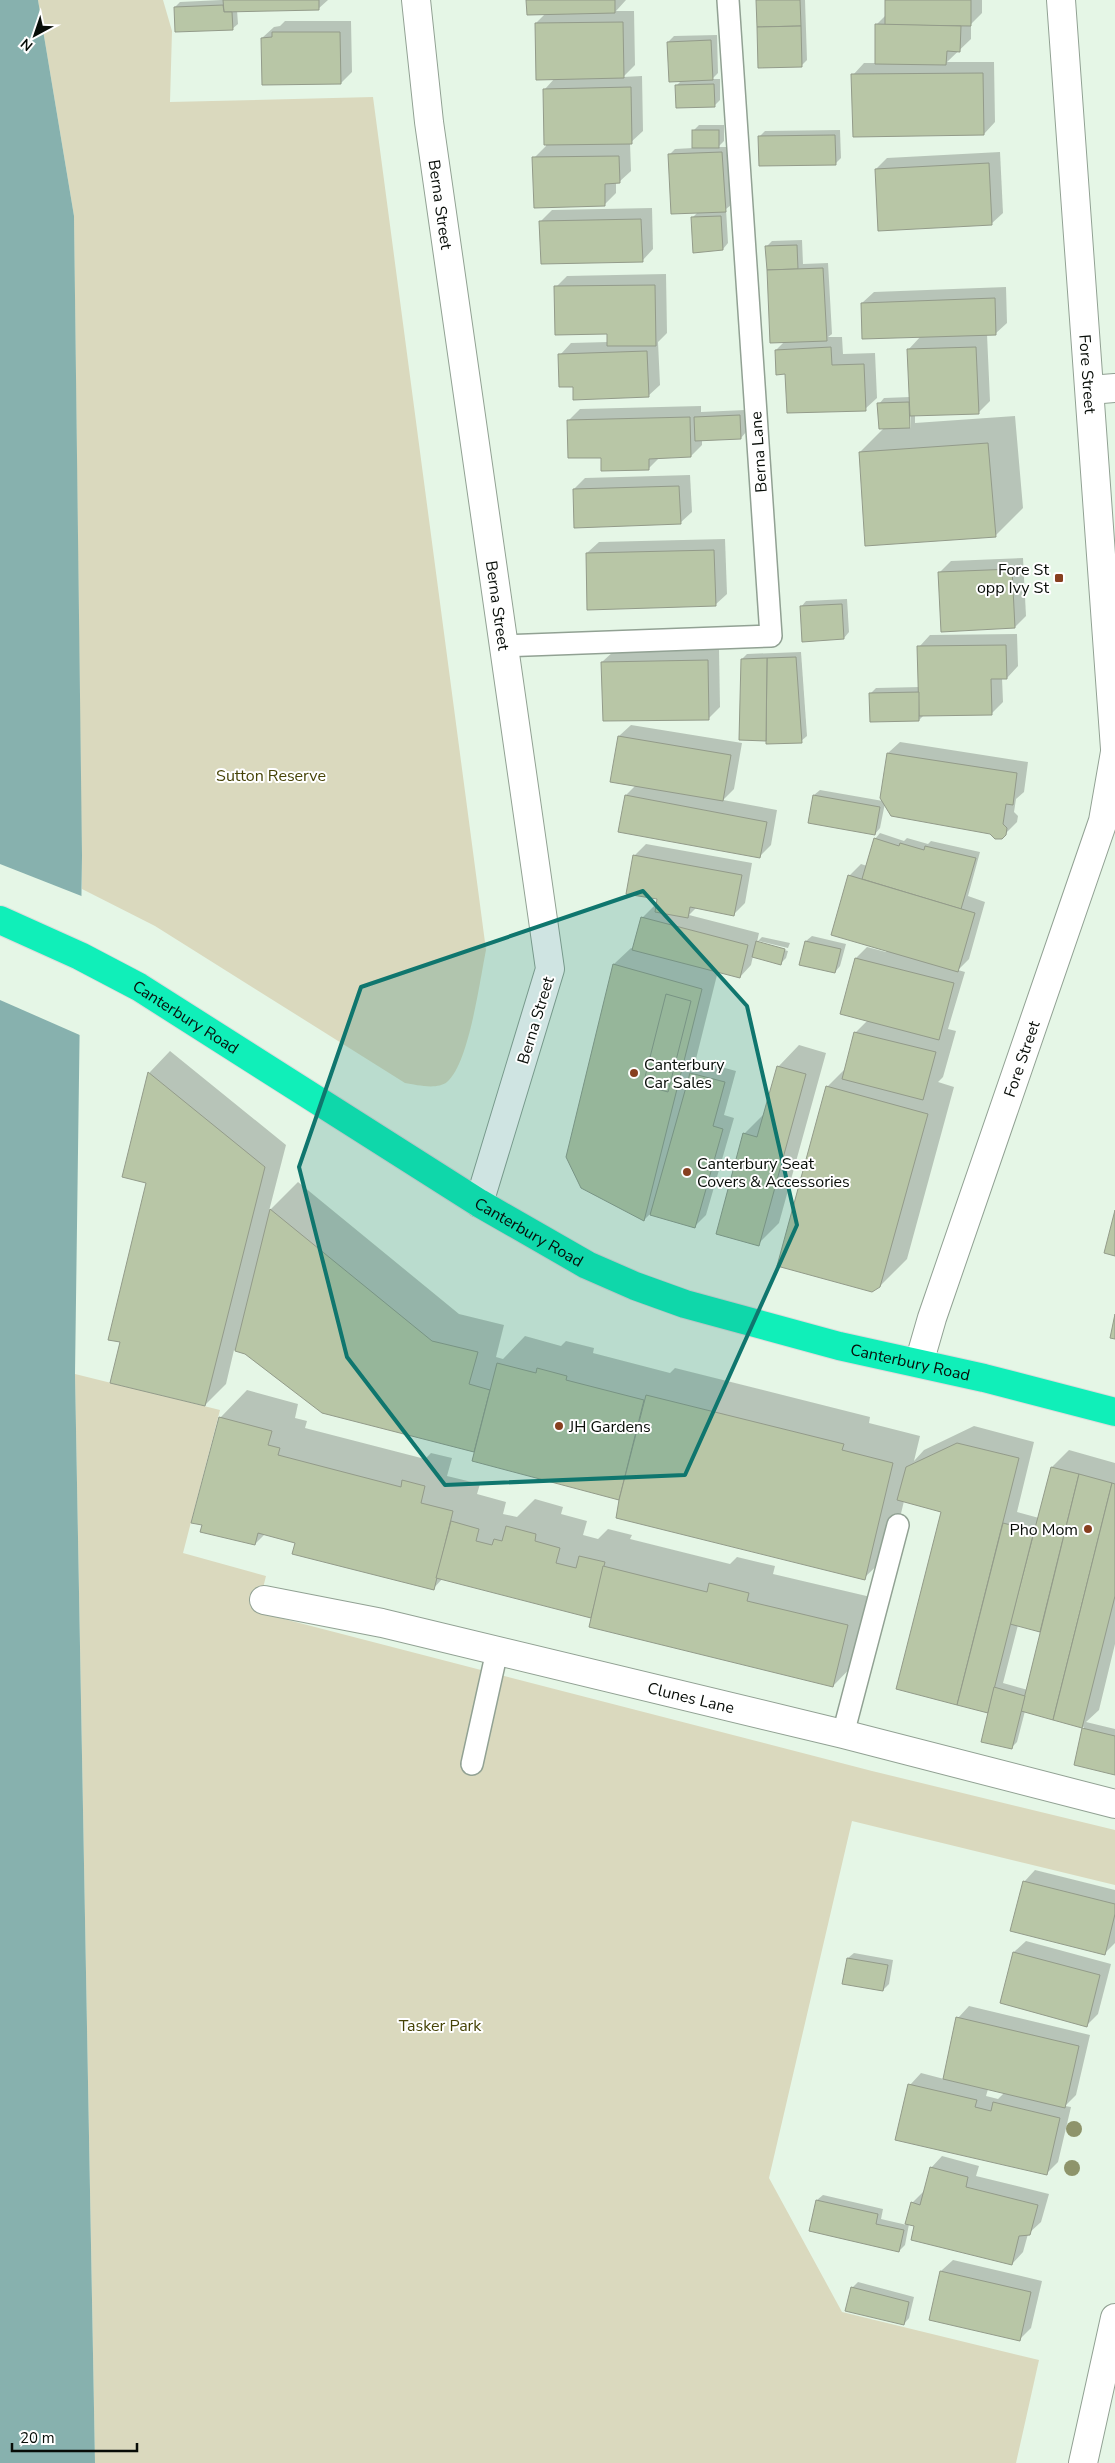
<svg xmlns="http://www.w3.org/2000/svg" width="1115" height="2463" font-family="'Nunito Sans',sans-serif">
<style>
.green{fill:#dad9be}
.water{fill:#87b1ae}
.pier{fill:#e5f6e6}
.shadow{fill:#0003;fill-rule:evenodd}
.building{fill:#b8c6a6;stroke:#939b8a}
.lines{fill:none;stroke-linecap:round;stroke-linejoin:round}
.lane-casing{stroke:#91a193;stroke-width:24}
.street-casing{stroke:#91a193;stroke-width:30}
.secondary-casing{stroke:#91a193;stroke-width:30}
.highway-casing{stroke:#dcdddc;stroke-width:30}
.lane{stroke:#fff;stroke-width:21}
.street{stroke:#fff;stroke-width:28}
.secondary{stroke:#fff;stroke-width:28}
.highway{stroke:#10efb9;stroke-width:28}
.tree{fill:#8e946b}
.marked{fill:#0f766e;fill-opacity:0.2;stroke:#0f766e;stroke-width:4;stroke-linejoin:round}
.poi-dot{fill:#873f1f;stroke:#fff;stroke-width:2}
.labels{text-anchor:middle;stroke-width:4;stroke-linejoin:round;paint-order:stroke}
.street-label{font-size:16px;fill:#080d08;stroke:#fff}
.poi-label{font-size:16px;fill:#080d08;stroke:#fff;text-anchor:start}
.park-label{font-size:16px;fill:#464306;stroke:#fff}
</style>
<rect width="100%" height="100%" fill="#e5f6e6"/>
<g class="green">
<path d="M38,0H163L172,31L170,102L373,97L486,950C480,979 469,1064 447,1082C437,1090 417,1085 405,1083L155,926L82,889L74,216Z"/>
<polygon points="75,1374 220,1410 183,1553 266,1576 257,1612 872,1771 1115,1830 1115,1885 852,1821 769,2178 842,2312 1039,2360 1016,2463 95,2463"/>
</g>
<polygon class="water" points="0,0 38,0 74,216 82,855 75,1374 95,2463 0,2463"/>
<polygon class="pier" points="0,864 84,897 82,1036 0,1000"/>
<g class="shadow">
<polygon points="221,0 328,0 318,9 237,10 238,24 232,29 175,7 180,2"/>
<polygon points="527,0 626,0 616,11 634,11 635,65 623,77 642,76 643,131 630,143 631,171 619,182 616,182 616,193 604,205 534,158 546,146 545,89 555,78 536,23 546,13"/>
<polygon points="758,0 805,0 807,60 801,66"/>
<polygon points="886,0 982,0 982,13 971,24 971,39 947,62 994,62 995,122 984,134 853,75 864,63 876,63 876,25 886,15"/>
<polygon points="285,21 351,21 352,72 341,83 262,38 274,27 280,26"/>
<polygon points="717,35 718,73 712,79 720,79 720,100 714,106 677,85 682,80 668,42 674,36"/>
<polygon points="699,125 724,125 724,141 718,147 727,147 731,205 726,209 728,243 723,249 692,218 698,212 669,155 675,149 693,148 693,131"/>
<polygon points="840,130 841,158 835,164 759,137 765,131"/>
<polygon points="1000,152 1003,213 991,224 876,169 887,158"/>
<polygon points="652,208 653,249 642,261 541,221 552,210"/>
<polygon points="802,240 803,264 828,263 832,334 828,337 842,337 843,354 875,353 877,398 865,409 786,373 776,350 785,341 767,246 772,241"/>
<polygon points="666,274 667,333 658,342 660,385 648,396 574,386 560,355 571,343 608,342 608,333 556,287 567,276"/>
<path d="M1006,287L1007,323L995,334H987L990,401L979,412L915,414V423L1015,416L1023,508L995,536L860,452L884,428L879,404L884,398L910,397L908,350L921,336L862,303L874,292ZM908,402H910L911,428H908Z"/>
<polygon points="701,406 701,412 745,410 746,432 741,438 702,439 702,445 691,456 660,457 648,469 602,456 568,421 580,409"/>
<polygon points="690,475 692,512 680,523 574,489 585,478"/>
<polygon points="725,539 727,594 715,605 587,553 599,542"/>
<polygon points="1023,558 1026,616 1015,627 939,573 951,561"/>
<polygon points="847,599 849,632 844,638 801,607 806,601"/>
<polygon points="1017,634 1018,666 1007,678 1002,678 1003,702 991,714 924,715 919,720 871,693 876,688 920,687 919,647 930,635"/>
<polygon points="719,649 720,707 708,719 602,662 614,651"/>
<polygon points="801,652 807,736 801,741 741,739 742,659 747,654"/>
<polygon points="631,725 742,743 734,789 723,800 777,810 771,845 759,857 626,795 636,785 619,736"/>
<polygon points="900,742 1028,762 1024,792 1016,799 1014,812 1018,816 1017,822 1001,838 991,832 885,803 880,828 875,834 814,795 820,790 883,801 888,753"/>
<polygon points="880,833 904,841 907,838 928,844 931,841 980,852 968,896 985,902 969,959 958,970 965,972 948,1029 956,1031 943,1077 938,1082 954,1087 907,1259 880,1286 828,1086 847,1067 855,1033 868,1020 856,958 867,947 886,952 887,950 833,934 850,875 861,864 867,866 875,839"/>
<polygon points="646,844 752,863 745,903 734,914 697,907 689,915 759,933 757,942 762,937 790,943 788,948 759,941 759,944 788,951 786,958 781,963 753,956 751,965 740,977 718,971 693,1071 703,1062 736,1071 724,1115 734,1118 706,1215 695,1226 650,1214 644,1220 614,964 631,948 634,949 642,918 654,906 657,907 658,898 634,856"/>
<polygon points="812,936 846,944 840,966 835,972 801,964 806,941"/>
<polygon points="799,1045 826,1053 779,1223 758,1244 744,1134 765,1113 778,1067"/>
<path d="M170,1051L286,1145L269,1211L298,1182L459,1314L504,1325L496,1357L503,1359L525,1336L561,1346L566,1341L594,1348L593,1353L670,1373L675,1368L870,1417L869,1423L920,1436L914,1461L924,1450L974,1426L1034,1442L1017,1512L1039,1518L1052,1467L1069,1450L1115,1463V1644L1099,1710L1086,1722L1115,1729V1774L1075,1764L1084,1727L1025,1711L1017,1742L1011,1748L990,1709L988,1711L897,1688L942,1511L904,1501L892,1551L864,1578L620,1499L473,1460L475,1451L322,1412L245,1353L234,1350L226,1384L205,1405L122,1341L148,1182L124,1176L150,1072ZM1018,1625L1042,1631L1028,1690L1003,1683Z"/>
<polygon points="247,1390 298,1404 295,1418 307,1421 305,1428 425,1459 431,1453 452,1458 447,1476 480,1484 477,1494 506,1502 503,1514 517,1517 535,1499 563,1507 561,1514 587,1521 583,1535 598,1539 608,1529 632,1535 630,1539 730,1564 737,1557 775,1566 773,1574 875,1598 860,1658 833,1686 592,1617 443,1578 433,1589 297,1542 265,1534 255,1544 220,1418"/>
<polygon points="1035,1870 1115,1890 1115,1943 1105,1953 1024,1882"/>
<polygon points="1026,1941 1111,1964 1098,2014 1086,2026 1001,2003 1014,1952"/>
<polygon points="854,1953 893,1960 889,1984 883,1990 844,1983 848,1958"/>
<path d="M969,2006L1090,2035L1076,2095L1065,2106L1071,2107L1058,2162L1046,2174L910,2085L921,2073L944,2079L958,2018ZM988,2089L1004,2093L998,2099L986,2096Z"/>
<polygon points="942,2156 979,2166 976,2176 1049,2194 1041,2222 1028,2234 1023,2252 1012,2264 909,2224 905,2245 899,2251 817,2200 823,2195 883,2209 881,2219 907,2225 912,2203 924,2191 931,2168"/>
<polygon points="953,2260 1042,2281 1031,2328 1019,2340 941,2271"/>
<polygon points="858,2282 914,2297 909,2318 904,2324 852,2288"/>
</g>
<g class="building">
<polygon points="223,0 319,0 319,10 224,12"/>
<polygon points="526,0 615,0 615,13 527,15"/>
<polygon points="756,0 800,0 801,26 757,27"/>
<polygon points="885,0 971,0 971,26 885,25"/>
<polygon points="223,5 224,12 232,12 233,30 175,32 174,7"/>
<polygon points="623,22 624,78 536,80 535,23"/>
<polygon points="875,24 961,26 960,52 947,51 946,65 875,64"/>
<polygon points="801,26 802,67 758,68 757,27"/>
<polygon points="272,32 340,32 341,84 262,85 261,38 272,37"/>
<polygon points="711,40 713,80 669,82 667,42"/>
<polygon points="983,73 984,135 853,137 851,74"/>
<polygon points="714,84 715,107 676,108 675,85"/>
<polygon points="631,87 632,144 544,145 543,89"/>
<rect x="692" y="130" width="27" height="18"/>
<polygon points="835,135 836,165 759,166 758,136"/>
<polygon points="722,152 726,212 671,214 668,154"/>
<polygon points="619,156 620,183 605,184 605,206 534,208 532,157"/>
<polygon points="989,163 992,225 878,231 875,169"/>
<polygon points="721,216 723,250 693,253 691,217"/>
<polygon points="641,219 643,262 541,264 539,221"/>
<polygon points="797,245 798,269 767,270 765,246"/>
<polygon points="823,268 827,341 770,343 767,270"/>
<polygon points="655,285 656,346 607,346 607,334 555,335 554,286"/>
<polygon points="995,298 996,335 862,339 861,303"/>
<polygon points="831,347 832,365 864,364 866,411 787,413 785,374 776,375 775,350"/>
<polygon points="976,347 979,414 910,416 907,349"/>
<polygon points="647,351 649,397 573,400 573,387 559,387 558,354"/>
<polygon points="909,402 910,428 879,429 877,403"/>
<polygon points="740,415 741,439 695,441 694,417"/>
<polygon points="690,417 691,457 649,459 649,470 601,471 601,458 568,458 567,420"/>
<polygon points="988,443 996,537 865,546 859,452"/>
<polygon points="679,486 681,524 574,528 573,489"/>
<polygon points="714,550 716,606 587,610 586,553"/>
<polygon points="1012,569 1015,628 941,632 938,572"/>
<polygon points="842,604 844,639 802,642 800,606"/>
<polygon points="1006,645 1007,679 991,679 992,715 919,716 917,646"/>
<polygon points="796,657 802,743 766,744 767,658"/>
<polygon points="767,658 766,741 739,740 741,659"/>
<polygon points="708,660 709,720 603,721 601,662"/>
<polygon points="919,692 919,721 870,722 869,693"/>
<polygon points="618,736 731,755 723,801 610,782"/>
<polygon points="887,753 1017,773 1013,805 1006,804 1003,824 1007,828 1006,835 1002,839 995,839 990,834 891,816 880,798"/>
<polygon points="625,795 767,822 760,858 618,832"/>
<polygon points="813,795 880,807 875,835 808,823"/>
<polygon points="874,838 899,846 900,843 924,850 925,846 976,858 961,909 862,879"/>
<polygon points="633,855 742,875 734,916 690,907 688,918 655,912 657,899 626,894"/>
<polygon points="848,875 975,913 958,972 831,935"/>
<polygon points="641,917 748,945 740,978 632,950"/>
<polygon points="756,941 785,949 781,965 752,957"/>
<polygon points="805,941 841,949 835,973 799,965"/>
<polygon points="855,958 954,983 939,1040 840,1014"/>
<polygon points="613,964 702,989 644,1221 581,1188 566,1157"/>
<polygon points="666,994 691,1001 668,1092 643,1085"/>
<polygon points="854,1032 936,1052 923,1100 842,1079"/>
<polygon points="777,1066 806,1074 759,1246 716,1234 743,1133 757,1137"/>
<polygon points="148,1072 265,1167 205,1406 110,1383 120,1342 108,1340 146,1183 122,1177"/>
<polygon points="690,1073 725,1082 713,1126 723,1129 695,1228 650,1215"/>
<polygon points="826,1086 928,1114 880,1287 872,1292 777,1266"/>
<polygon points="270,1209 432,1341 478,1352 469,1384 490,1390 474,1452 322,1413 245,1354 235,1351"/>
<polygon points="1115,1210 1115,1256 1104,1253"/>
<polygon points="1115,1314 1115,1339 1110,1338"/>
<polygon points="497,1363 536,1373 537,1368 567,1376 566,1380 644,1400 619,1500 472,1461"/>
<polygon points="646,1395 844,1444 842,1450 893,1463 865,1580 616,1518 619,1500"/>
<polygon points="219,1417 272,1431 268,1445 280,1448 278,1455 401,1487 402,1480 425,1486 421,1503 453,1511 434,1590 292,1554 295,1543 258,1533 255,1545 200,1532 202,1525 191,1523"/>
<polygon points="957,1443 1019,1458 957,1705 896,1689 941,1512 897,1500 906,1467"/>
<polygon points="1051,1467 1079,1474 1040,1632 1010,1624"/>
<polygon points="1079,1474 1112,1483 1053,1720 1021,1711"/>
<polygon points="1112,1483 1115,1484 1115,1596 1082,1728 1053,1720"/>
<polygon points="451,1521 479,1529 476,1541 492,1545 494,1539 502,1541 506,1526 536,1534 535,1541 560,1548 556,1563 576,1568 579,1556 605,1562 591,1618 436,1578"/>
<polygon points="1003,1523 1034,1531 988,1713 957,1705"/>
<polygon points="603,1566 707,1592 709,1583 749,1593 747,1601 848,1625 833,1687 589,1627"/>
<polygon points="994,1687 1025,1696 1012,1749 981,1742"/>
<polygon points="1082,1728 1115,1736 1115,1775 1074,1765"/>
<polygon points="1023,1881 1115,1904 1115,1914 1105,1955 1010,1931"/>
<polygon points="1013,1952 1100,1975 1087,2027 1000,2003"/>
<polygon points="847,1958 888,1965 883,1991 842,1984"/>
<polygon points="956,2017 1079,2046 1065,2108 943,2079"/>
<polygon points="908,2084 977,2100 975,2107 991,2111 993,2102 1060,2118 1047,2175 895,2140"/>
<polygon points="930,2167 968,2177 966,2187 1038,2205 1030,2235 1019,2236 1012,2265 911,2240 914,2226 905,2224 911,2202 920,2205"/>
<polygon points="816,2200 878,2214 876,2224 904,2230 899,2252 809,2231"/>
<polygon points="940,2271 1031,2292 1020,2341 929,2320"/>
<polygon points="851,2287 909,2302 904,2325 845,2311"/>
</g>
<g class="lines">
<g class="lane-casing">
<g id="lane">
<polyline points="503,646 771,636 728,0"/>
<polyline points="843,1734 898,1525"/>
<polyline points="472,1764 497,1651"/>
</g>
</g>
<g class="street-casing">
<g id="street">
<path id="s1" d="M416,0L429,122L550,969L479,1203"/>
<polyline points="1090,390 1115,388"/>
<path id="s2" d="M264,1600L382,1623L843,1734L1115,1804"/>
<polyline points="1083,2463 1115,2318"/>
</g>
</g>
<g class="secondary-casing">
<g id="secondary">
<path id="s3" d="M1061,0L1115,749"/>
<path id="s4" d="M919,1363L932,1318L1103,821L1115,752"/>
</g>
</g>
<g class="highway-casing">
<g id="highway">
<path id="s5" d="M0,920L80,956L139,987L479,1203L587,1265L635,1286L685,1304L839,1346L984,1378L1115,1412"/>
</g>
</g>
<use href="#lane" class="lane"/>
<use href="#street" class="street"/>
<use href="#secondary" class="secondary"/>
<use href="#highway" class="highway"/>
</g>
<g class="tree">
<circle cx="1074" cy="2129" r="8"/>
<circle cx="1072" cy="2168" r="8"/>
</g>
<path class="marked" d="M643,891L747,1006L797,1225L685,1475L445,1485L347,1357L299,1167L361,987Z"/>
<g class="poi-dot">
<rect x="1054" y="573" width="10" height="10" rx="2.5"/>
<circle cx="634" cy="1073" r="5"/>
<circle cx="687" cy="1172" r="5"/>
<circle cx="559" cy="1426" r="5"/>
<circle cx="1088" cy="1529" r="5"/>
</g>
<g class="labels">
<g class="street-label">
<text dy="6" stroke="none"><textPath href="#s1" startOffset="206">Berna Street</textPath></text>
<text dy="6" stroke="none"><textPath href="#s3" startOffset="375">Fore Street</textPath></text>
<text transform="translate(758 452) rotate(-94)" y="6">Berna Lane</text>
<text dy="6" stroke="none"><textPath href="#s1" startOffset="611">Berna Street</textPath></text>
<text dy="6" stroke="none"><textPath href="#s5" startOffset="210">Canterbury Road</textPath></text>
<text transform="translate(535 1020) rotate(-73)" y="6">Berna Street</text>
<text dy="6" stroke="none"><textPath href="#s4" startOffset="321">Fore Street</textPath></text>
<text dy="6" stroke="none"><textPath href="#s5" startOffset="615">Canterbury Road</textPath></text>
<text dy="6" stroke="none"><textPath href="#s5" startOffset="1020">Canterbury Road</textPath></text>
<text dy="6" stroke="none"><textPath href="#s2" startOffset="438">Clunes Lane</textPath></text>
</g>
<g class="poi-label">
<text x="1049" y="575" text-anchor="end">Fore St<tspan x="1049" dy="18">opp Ivy St</tspan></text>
<text x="644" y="1070">Canterbury<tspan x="644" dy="18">Car Sales</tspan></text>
<text x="697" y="1169">Canterbury Seat<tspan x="697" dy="18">Covers &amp; Accessories</tspan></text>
<text x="569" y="1432">JH Gardens</text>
<text x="1078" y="1535" text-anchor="end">Pho Mom</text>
</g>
<g class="park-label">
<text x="271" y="781">Sutton Reserve</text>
<text x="440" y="2031">Tasker Park</text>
</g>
</g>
<g transform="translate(35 35) rotate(220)" stroke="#ffffff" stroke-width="4" paint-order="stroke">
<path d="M0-4L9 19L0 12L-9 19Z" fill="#080d08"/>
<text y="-8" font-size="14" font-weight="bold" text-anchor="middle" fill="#080d08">N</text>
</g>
<path d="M12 2443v8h125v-8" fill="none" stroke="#080d08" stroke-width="2.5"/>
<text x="20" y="2443" font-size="15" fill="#080d08" stroke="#ffffff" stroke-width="4" paint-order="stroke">20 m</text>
</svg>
